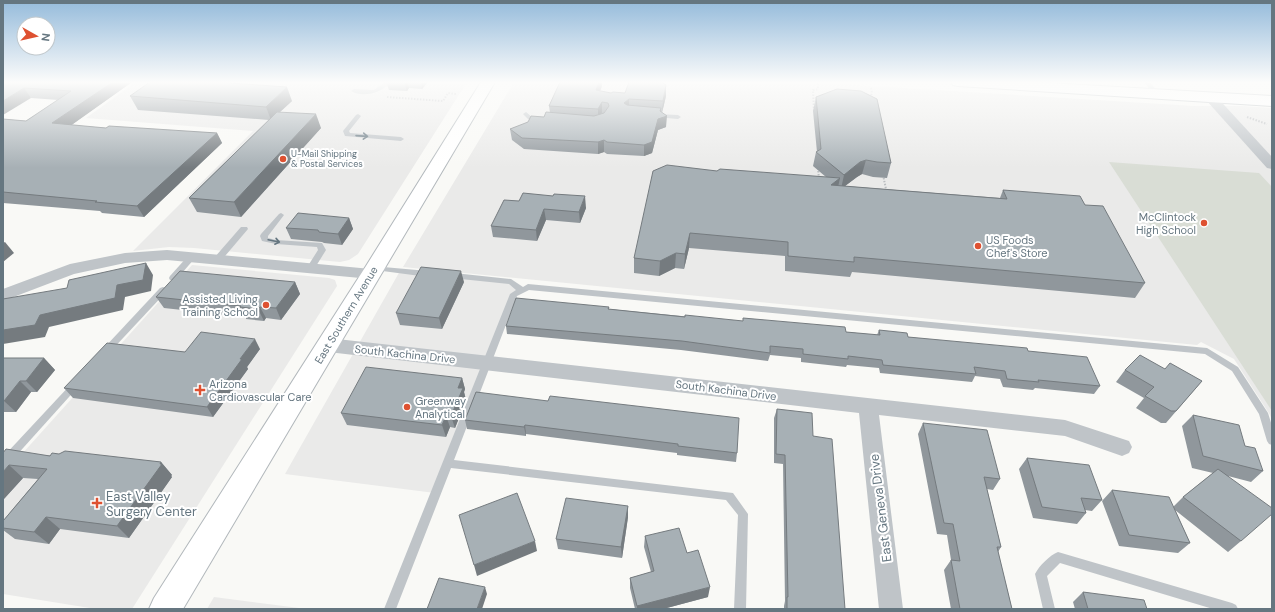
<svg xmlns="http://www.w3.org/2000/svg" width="1275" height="612" font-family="'DM Sans',sans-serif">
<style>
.built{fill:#eaeae9}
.green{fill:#d9ddd5}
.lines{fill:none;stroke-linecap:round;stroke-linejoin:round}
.secondary-casing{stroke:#b2b8bc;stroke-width:2}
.path{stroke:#babdc0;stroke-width:2;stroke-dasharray:1.5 1.5;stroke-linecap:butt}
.service{fill:#bfc4c8;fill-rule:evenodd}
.minor{fill:#bfc4c8;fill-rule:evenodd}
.secondary{fill:#fff;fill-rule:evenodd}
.wall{fill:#90979c}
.shaded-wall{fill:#757b7f}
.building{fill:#a7b0b5;stroke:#757b7f}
.oneway{stroke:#657680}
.poi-dot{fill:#de5131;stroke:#fff;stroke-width:1.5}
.labels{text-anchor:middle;stroke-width:4;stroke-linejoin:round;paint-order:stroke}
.far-poi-label{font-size:9px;fill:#657680;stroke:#fff;text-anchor:start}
.poi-label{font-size:11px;fill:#657680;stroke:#fff;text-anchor:start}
.street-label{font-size:11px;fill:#657680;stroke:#fff}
.near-poi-label{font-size:13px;fill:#657680;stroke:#fff;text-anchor:start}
.near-street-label{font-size:13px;fill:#657680;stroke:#fff}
</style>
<rect width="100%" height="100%" fill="#f9f9f6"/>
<g class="built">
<polygon points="136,82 467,82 358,254 349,260 340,262 194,248 169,247 133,251 253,131 86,118"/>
<polygon points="514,82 806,82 1194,106 1241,106 1272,108 1272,420 1270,415 1234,359 1201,342 1197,345 403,267"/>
<polygon points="192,265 329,278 335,280 337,286 132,609 96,609 3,594 3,475"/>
<polygon points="400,271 511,282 522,290 514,294 435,493 285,474"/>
<polygon points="214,597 307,609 207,609"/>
</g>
<polygon class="green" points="1109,162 1259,173 1272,187 1272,411"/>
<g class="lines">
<g class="secondary-casing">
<g id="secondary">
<polygon points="481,82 495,82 183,609 149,609 154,598 366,266"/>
<polygon points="951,82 1032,82 1272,96 1272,106 958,86 953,85"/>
</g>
</g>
<g class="path">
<polyline points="387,97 443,101 448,93 456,94"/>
<polyline points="870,98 872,93 871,87"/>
<polyline points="814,111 813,90 818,89 818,83"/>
<polyline points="1247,117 1267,124"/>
<polyline points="818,168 819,179"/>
<polyline points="883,175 886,189"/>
</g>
<g class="service">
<path d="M385,82L390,83C381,93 363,98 351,91L354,89L374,90Z"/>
<polygon points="1144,82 1150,82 1160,95 1159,96 1155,96"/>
<polygon points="526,112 532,117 542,120 539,122 528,119 523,114"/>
<polygon points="358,114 361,116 349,131 350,133 401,137 404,139 401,141 345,136 343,131 356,115"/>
<polygon points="657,114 678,115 681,117 678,119 655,117 654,116"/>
<polygon points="281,213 284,215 268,236 268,238 276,240 322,243 326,250 313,271 310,271 306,269 318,250 317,247 276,244 262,241 260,236 261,234 279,214"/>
<polygon points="241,227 247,227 248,229 220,262 214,262 213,260 214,258"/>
<polygon points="188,256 194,256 195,258 176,280 170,280 169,278 170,276"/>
<polygon points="372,266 428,271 432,274 428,277 375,270 372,270 371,268"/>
<polygon points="454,273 511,279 523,287 528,284 1207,348 1238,367 1268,413 1272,426 1272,445 1269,444 1267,441 1259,414 1232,371 1205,354 529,290 517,296 454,460 733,493 748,514 746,609 734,609 738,515 726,500 451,468 396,609 384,609 510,294 516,290 509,284 451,278 450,276"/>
<polygon points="163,287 166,288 167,290 166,292 110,352 104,352 103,350 104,348 160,288"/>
<polygon points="75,382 78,383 79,385 78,387 6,467 3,468 3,457 72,383"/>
<path d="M1058,552L1232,603L1236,605L1238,609H1213L1060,563L1047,576L1055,609H1043L1035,574C1039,566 1050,555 1058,552Z"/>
</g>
<g class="minor">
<polygon points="1210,93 1214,94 1272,157 1272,169 1267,168 1206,100 1204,97 1206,94"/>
<polygon points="167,250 371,269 377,270 379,274 377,278 371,279 167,260 125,263 74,274 3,301 3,289 70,264 125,253"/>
<polygon points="328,338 1065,420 1129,441 1132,447 1129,453 1122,456 1065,436 879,415 903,609 879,609 859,413 328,352 322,350 319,345 322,340"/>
</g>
<use href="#secondary" class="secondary"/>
</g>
<g class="wall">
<polygon points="3,82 132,82 71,125 106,128 217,133 222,143 144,217 102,213 100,211 3,203 3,119 26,121 59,100 31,98"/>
<polygon points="386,82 428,82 422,89 409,88 407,91 389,90"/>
<polygon points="602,86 600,91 611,93 625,93 666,96 662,112 666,127 658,130 652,153 644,156 607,154 604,152 598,154 524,149 512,140 510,129 544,117 550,113 549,106"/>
<polygon points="130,96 292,101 280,112 321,128 241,217 197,212 189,198 269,120 138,110"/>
<polygon points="816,97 891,163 887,178 873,177 862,174 857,177 845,186 1000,198 1003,190 1085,205 1145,283 1135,298 852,272 850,277 785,271 785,256 689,248 684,269 675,268 659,276 634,273 634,258 717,171 826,177 813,166 816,152 817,152 813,111"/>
<polygon points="553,196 586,208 580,223 546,220 537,241 493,237 491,226 519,201"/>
<polygon points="349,218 353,229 342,245 324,243 322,242 291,239 286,228"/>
<polygon points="295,282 300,294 281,320 266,318 264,321 246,319 246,317 164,308 156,297"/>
<polygon points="464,282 442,329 400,325 396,313"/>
<polygon points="609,307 609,309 877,335 879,330 908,337 1028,351 1100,386 1094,394 1035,388 1033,390 1003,387 1000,379 975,376 972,382 880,373 879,368 847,365 846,367 801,362 801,358 770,355 768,361 681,350 507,334 506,326"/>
<polygon points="260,349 247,367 248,369 213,417 73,398 64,388 185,352"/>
<polygon points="3,358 44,358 55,370 37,392 31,392 16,412 3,412"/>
<polygon points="1165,369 1202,381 1166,423 1161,423 1136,408 1144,398 1116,382 1125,370"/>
<polygon points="462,378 465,389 464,392 466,400 455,428 450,427 446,437 347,425 341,413"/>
<polygon points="476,392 737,453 736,462 677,455 677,453 526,434 526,436 467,429 465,420"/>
<polygon points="777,409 813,436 845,609 784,609 784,606 785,601 783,464 774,463 774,418"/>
<polygon points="1193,415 1245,446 1263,471 1251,482 1228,476 1241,541 1228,552 1175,510 1190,543 1178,553 1119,546 1102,501 1112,490 1173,507 1183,497 1213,473 1192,468 1182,426"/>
<polygon points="923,423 1000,479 993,490 987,489 1001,547 998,552 1012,609 951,609 944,570 951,560 947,535 937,534 918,434"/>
<polygon points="3,453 161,462 172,475 171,476 172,477 129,538 60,529 49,544 15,539 3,530 3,521 38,479 23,478 3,500"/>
<polygon points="1027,458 1102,500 1092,511 1085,510 1086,513 1077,524 1033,518 1019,469"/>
<polygon points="628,506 628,517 622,558 558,549 556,539"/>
<polygon points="645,536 687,553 708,597 663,609 635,609 630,588 630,578 651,572 644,547"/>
<polygon points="1083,592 1147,609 1075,609 1073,602"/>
</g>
<g class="shaded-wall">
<polygon points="113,82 132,82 59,134 52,123"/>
<polygon points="404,82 408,82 409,88 407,91"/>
<polygon points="421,82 428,82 422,89"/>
<polygon points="599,82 602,82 602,86 596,101 596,90"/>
<polygon points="666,85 666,96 662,113 663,101"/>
<polygon points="287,87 292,101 271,120 266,107"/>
<polygon points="24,88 31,98 3,115 3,101"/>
<polygon points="629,99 629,110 624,103"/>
<polygon points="602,102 602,114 598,120 598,109"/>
<polygon points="661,108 661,118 667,116 666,127 658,130 652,153 644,156 644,145 660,111"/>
<polygon points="316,114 321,128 241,217 234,202"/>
<polygon points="217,133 222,143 144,217 137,206"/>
<polygon points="604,140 604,152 598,154 598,142"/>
<polygon points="866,160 862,174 857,177 841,189 844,175 860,162"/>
<polygon points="840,178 837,192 831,185"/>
<polygon points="585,196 586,208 580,223 579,212"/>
<polygon points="544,209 546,220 537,241 536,230"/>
<polygon points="349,218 353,229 342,245 338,234"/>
<polygon points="690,233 689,248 684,269 685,254"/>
<polygon points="5,242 14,253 3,262 3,243"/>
<polygon points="676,253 675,268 659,276 660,261"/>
<polygon points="146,263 153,275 151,291 125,297 123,310 49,327 45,337 3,344 3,330 40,315 117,285"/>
<polygon points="461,271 464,282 442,329 439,318"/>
<polygon points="295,282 300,294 281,320 276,308"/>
<polygon points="260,307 266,318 264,321 258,309"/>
<polygon points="255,339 260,349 247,367 248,369 213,417 207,407 240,359"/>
<polygon points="44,358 55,370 37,392 26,381"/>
<polygon points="462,378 465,389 464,392 466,400 455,428 451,416 458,388"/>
<polygon points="20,381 31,392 16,412 4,401"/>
<polygon points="446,416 450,427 446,437 442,425"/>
<polygon points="525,425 526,434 526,436 524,427"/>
<polygon points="161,462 172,475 171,476 172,477 129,538 117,526"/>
<polygon points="9,465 23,478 3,500 3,472"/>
<polygon points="628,506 628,517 622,558 621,547"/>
<polygon points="46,517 60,529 49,544 34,532"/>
<polygon points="535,541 537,551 477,576 474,565"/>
<polygon points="485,587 487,594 482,609 477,609"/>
<polygon points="710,587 708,597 663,609 637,609 637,606"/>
</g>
<g class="building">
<polygon points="3,82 113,82 52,123 106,128 109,126 217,133 137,206 95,202 97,201 3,192 3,119 26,121 71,91 24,88 3,101"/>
<polygon points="150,82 216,82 287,87 266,107 130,96"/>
<polygon points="560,82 599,82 596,90 611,93 613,92 625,93 629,82 662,82 666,85 663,101 629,99 624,103 627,105 661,108 660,111 667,116 658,119 652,142 644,145 607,142 604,140 598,142 522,138 510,129 528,122 531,116 544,117 546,112 594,116 604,113 609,106 608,103 602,102 598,109 549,106"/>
<polygon points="837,89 861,91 877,99 891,163 877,162 866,160 860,162 844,175 816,152 821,149 816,97"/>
<polygon points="277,112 316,114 234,202 189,198"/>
<polygon points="667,165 717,171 720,169 840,178 831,185 1007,199 1003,190 1080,196 1085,205 1103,206 1145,283 854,257 854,262 788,256 788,242 690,233 685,254 676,253 660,261 634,258 653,171"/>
<polygon points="523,193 553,196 554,194 585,196 579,212 544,209 536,230 491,226 504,200 519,201"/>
<polygon points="298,213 349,218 338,234 319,232 318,230 286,228"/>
<polygon points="146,263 143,280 117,285 115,298 40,315 35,325 3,330 3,299 67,288 69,280"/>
<polygon points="421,267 461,271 439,318 396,313"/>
<polygon points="180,271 295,282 276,308 260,307 258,309 240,307 241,306 156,297"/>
<polygon points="516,298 609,307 608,309 685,317 685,315 743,321 743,318 845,327 846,332 880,335 879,330 907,333 908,337 1027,348 1028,351 1087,357 1100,386 1038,380 1039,382 1007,379 1005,371 974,367 976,374 883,365 882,360 848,356 848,359 803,354 803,349 770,346 770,353 682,341 506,326"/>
<polygon points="201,332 255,339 240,359 242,359 207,407 64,388 107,343 185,352"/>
<polygon points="1140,355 1165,369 1170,363 1202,381 1176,411 1171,411 1145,396 1154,387 1125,370"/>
<polygon points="3,358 44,358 26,381 20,381 4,401 3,401"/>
<polygon points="366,367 462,378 458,388 463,388 451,416 446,416 442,425 341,413"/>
<polygon points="476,392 548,401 550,396 739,418 737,453 678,446 678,444 525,425 524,427 465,420"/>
<polygon points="777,409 812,413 813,436 832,439 845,609 787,609 787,597 788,597 785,455 776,454"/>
<polygon points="1193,415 1239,425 1245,446 1255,448 1263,471 1203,456"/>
<polygon points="923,423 987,430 1000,479 984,477 1001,547 997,547 1012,609 960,609 951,560 960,561 953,524 944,523"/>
<polygon points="6,449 50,456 52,453 59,454 65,451 161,462 160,464 162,464 117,526 46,517 34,532 3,528 3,521 47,469 9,465 3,472 3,453"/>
<polygon points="1027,458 1089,465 1102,500 1081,498 1086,513 1042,507"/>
<polygon points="1218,469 1272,508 1272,514 1241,541 1183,497"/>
<polygon points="1112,490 1169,497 1190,543 1129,535"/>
<polygon points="517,493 535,541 474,565 459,515"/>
<polygon points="566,498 628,506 621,547 556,539"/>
<polygon points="679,528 687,553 698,550 710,587 637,606 630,578 654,571 645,536"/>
<polygon points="439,578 485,587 477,609 427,609"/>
<polygon points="1083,592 1144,600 1147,609 1088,609"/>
</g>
<defs><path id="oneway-shaft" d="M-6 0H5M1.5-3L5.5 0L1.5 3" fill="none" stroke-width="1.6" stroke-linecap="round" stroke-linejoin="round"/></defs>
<g class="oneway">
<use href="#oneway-shaft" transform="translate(362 136) rotate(4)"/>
<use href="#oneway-shaft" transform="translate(274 241) rotate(12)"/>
</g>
<linearGradient id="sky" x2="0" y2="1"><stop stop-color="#95bbdb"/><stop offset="0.49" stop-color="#fcfcfb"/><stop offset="1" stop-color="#fcfcfb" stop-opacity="0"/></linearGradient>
<rect width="1275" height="168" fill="url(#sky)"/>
<g class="poi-dot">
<circle cx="283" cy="159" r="4"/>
<circle cx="1204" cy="223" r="4"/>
<circle cx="978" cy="246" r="4"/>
<circle cx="266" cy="305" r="4"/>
<path d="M198 384h4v4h4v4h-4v4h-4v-4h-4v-4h4z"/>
<circle cx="407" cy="407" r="4"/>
<path d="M95 497h4v4h4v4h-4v4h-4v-4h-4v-4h4z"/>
</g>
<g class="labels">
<g class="far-poi-label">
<text x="291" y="157">U-Mail Shipping<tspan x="291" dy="10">&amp; Postal Services</tspan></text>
</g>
<g class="poi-label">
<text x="1196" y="221" text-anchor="end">McClintock<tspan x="1196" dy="13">High School</tspan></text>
<text x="986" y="244">US Foods<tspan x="986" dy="13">Chef's Store</tspan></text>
<text x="258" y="303" text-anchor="end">Assisted Living<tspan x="258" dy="13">Training School</tspan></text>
<text x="209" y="388">Arizona<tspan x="209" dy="13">Cardiovascular Care</tspan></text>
<text x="415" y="405">Greenway<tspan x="415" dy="13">Analytical</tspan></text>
</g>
<g class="street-label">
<text transform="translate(346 315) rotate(-59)" y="4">East Southern Avenue</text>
<text transform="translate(405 354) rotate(6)" y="4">South Kachina Drive</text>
<text transform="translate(726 390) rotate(7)" y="4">South Kachina Drive</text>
</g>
<g class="near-poi-label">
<text x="106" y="501">East Valley<tspan x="106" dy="15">Surgery Center</tspan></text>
</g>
<g class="near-street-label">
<text transform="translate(880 508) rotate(-97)" y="5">East Geneva Drive</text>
</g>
</g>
<rect width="1275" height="612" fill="none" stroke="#657680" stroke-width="8"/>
<g transform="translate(36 36) rotate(98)"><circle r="19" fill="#ffffff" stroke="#c1c8cc"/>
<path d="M0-3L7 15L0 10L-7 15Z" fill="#de5131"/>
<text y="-6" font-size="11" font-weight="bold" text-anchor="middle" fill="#657680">N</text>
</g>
</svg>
